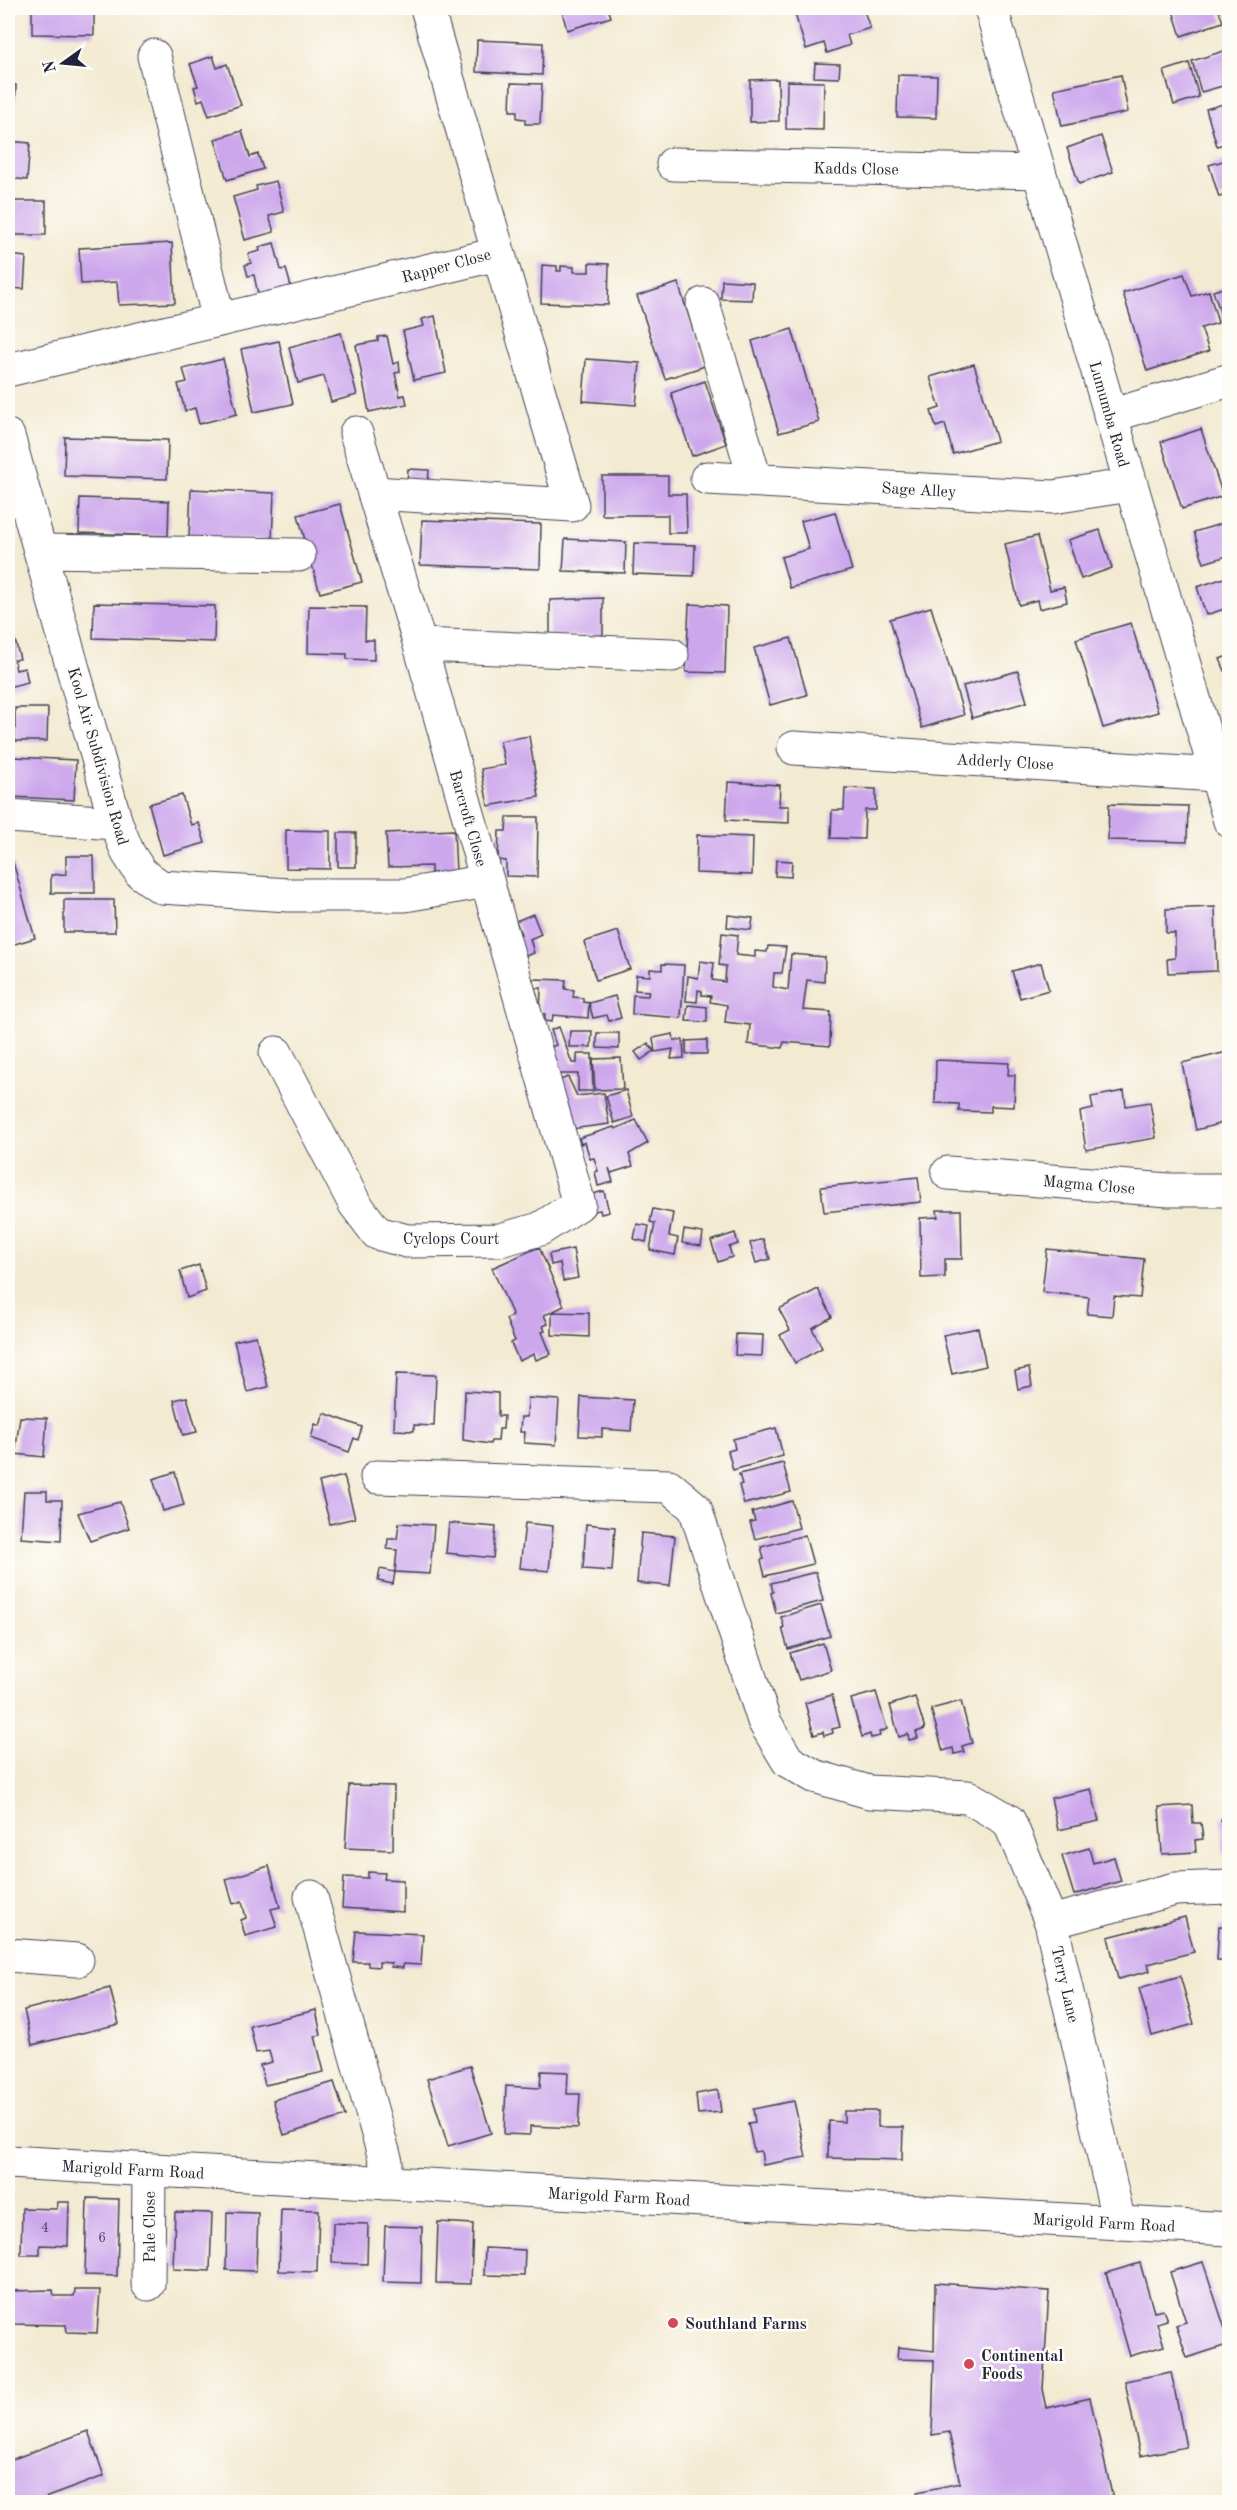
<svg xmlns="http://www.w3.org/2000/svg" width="1237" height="2510" font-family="'Old Standard TT',serif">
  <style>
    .building { fill: #cda7ec }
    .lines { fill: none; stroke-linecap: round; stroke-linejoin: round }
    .minor-casing { stroke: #414052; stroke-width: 35 }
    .minor { stroke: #fff; stroke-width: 33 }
    .poi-dot { fill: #d1495b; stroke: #fdfcf7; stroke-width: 2 }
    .labels { text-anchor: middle; stroke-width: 5; stroke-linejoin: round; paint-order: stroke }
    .number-label { font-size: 14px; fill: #4d4367 }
    .street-label { font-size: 16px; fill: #22223b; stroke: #fdfcf7 }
    .poi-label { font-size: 16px; font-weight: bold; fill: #22223b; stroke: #fdfcf7; text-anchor: start }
  </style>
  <rect width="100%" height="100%" fill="#fdfcf7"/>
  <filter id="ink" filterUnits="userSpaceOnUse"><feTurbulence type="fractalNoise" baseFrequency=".0167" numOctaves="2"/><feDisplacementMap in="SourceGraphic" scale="12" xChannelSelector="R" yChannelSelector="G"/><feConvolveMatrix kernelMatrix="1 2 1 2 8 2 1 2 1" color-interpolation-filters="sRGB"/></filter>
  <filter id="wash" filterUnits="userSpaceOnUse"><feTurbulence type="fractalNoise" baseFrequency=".008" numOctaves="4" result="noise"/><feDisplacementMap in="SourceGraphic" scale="24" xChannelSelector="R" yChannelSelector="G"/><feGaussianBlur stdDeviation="1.35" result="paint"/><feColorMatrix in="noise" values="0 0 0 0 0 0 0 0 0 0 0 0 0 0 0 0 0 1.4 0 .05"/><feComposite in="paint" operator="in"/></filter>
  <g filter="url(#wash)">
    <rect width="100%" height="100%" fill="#f3ead2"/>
    <g id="blocks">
      <g class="building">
        <path d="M32,8h62v27l-62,-1z"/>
        <path d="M561,8h47l3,9 -44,13z"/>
        <path d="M793,8h70l7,20 -23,7 3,10 -23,8 -3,-10 -18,6z"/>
        <path d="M1172,8h46l5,14 -42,14z"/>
        <path d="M477,40l66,3 -1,32 -66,-3z"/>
        <path d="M1230,49v35l-29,8 -9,-31z"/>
        <path d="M213,56l4,12 10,-4 14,41 -32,11 -6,-17 -5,2 -4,-14 4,-1 -8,-22z"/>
        <path d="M815,63l25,1 -1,14 -25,-1z"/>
        <path d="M1189,63l10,34 -25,8 -10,-34z"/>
        <path d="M898,75l39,1 -1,42 -39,-1z"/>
        <path d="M1121,75l7,37 -66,14 -8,-37z"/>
        <path d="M778,79l1,42 -29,1v-42z"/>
        <path d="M787,81l37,1 -1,48 -37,-1z"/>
        <path d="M511,83l31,1 -2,40h-15v-5l-8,-1v-7h-7z"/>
        <path d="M8,85h8l-2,43h-6z"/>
        <path d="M1230,102v40l-13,4 -11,-37z"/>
        <path d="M242,131l8,26 8,-3 5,15 -36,11 -12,-41z"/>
        <path d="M1101,136l12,36 -34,12 -12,-36z"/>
        <path d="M8,141l22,2 -3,37 -19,-2z"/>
        <path d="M1230,159v35l-11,3 -10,-32z"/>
        <path d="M276,181l8,31 -15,4 5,16 -29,8 -12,-43 24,-7 -1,-4z"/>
        <rect x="8" y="201" width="38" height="34"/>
        <path d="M172,243l3,60 -56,2 -2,-23 -36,2 -2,-36z"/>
        <path d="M274,243l7,27 5,-1 6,21 -33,9 -5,-24 -6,1 -3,-11 6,-2 -3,-9 12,-3 -1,-4z"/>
        <path d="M8,255l18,2 -2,32 -16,-1z"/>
        <path d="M589,263l20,1 -1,41 -67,-2 1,-38 15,1v5h4v-5l13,1v5h15z"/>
        <path d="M1184,274l8,22 17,-5 9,32 -17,5 8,23 -62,20 -24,-78z"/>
        <path d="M722,280l31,2 -1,18 -31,-1z"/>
        <path d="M678,283l27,83 -40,13 -28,-83z"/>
        <path d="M1230,286v42l-4,1 -13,-38z"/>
        <path d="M435,316l11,57 -32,7 -11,-49 21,-5 -2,-7z"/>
        <path d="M792,329l27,93 -40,11 -27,-92z"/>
        <path d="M341,333l16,62 -26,7 -7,-26 -26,7 -9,-36z"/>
        <path d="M387,336l6,28 6,-2 1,10 -5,1 5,23 5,-1 2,9 -38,8 -13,-67 22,-4v-4z"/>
        <path d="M279,341l14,63 -39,8 -13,-63z"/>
        <path d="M223,359l14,55 -38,10 -4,-16 -10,3 -7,-27 9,-2 -4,-13z"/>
        <path d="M586,359l54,4 -4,42 -53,-4z"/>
        <path d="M974,364l23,77 -44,13 -8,-30 -9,3 -5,-16 9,-3 -10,-31z"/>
        <path d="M705,381l21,63 -34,12 -21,-63z"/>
        <path d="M1201,429l22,67 -41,13 -21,-67z"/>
        <path d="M65,437l103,3 -1,39 -103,-3z"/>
        <path d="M408,469l21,1 -1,14 -21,-1z"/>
        <path d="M602,476h66v18h18l1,39h-19v-18h-66z"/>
        <path d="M191,489l83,4 -2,48 -83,-4z"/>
        <path d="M80,498l89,3 -1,35 -89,-3z"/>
        <path d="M340,504l22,78 -42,11 -22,-78z"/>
        <path d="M835,512l17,58 -62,18 -9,-31 28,-8 -8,-28z"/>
        <path d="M422,520l119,4 -1,45 -120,-4z"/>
        <path d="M1230,521v34l-26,8 -10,-31z"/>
        <path d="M1100,530l12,38 -31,11 -13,-39z"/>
        <path d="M1037,536l13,54 14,-3 3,15 -28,7 -2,-9 -18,5 -14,-61z"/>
        <path d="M565,539l61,3 -1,31 -62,-2z"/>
        <path d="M634,543l61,2 -1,31 -61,-2z"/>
        <path d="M1230,576v31l-24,8 -9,-28z"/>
        <path d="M603,598v37l-53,1v-36z"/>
        <path d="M94,603l121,3 -1,36 -121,-4z"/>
        <path d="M689,604l38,2 -2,67 -39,-1z"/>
        <path d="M309,606l57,1 -1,33h9v20l-27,-1v-5l-39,-1z"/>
        <path d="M931,607l33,108 -42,13 -32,-109z"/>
        <path d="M1131,623l27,89 -55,16 -27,-89z"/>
        <path d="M791,638l16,57 -37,10 -16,-57z"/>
        <path d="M15,640l5,19 -6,1 2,10 9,-2 3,14 -20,5v-45z"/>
        <path d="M1230,655v15l-5,1 -5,-12z"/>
        <path d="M1018,671l9,31 -55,16 -9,-32z"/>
        <path d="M15,708h33l-1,33h-32z"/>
        <path d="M529,736l10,61 -51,9 -7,-37 24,-4 -5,-24z"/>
        <path d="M14,757l62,3 -2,40 -62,-3z"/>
        <path d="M728,782l52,3 -1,21h10v17l-63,-3z"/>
        <path d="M845,788l31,1v21h-11l-1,29 -33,-1 1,-28h12z"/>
        <path d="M182,795l9,30 8,-2 6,20 -42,12 -14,-51z"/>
        <path d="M1109,804l79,2 -1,36 -79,-2z"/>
        <path d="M507,817h31l-1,60 -31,-1v-15l-8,-1 1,-29h7z"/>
        <path d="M286,830l44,1v38l-44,-1z"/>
        <path d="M454,830l2,42 -25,1v-7l-43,1 -2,-34z"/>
        <rect x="338" y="833" width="18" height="34"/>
        <path d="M697,835l56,2 -1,38 -56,-2z"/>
        <path d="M66,856h28l1,37h-44v-18l15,-1z"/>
        <path d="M12,859l23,79 -27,8v-85z"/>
        <path d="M776,860l16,1 -1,16 -16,-1z"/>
        <path d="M64,900h50l1,32h-51z"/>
        <path d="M1215,907l2,64 -49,2 -1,-14 8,-1v-25h-9v-24z"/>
        <path d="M533,914l8,20 -11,5 4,14 -12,4 -7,-21 6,-2 -5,-13z"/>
        <path d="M728,915l25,3 -2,12 -24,-3z"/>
        <path d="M618,931l12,38 -34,11 -12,-38z"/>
        <path d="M722,933l16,2 -2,20 19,2v-6l12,1 1,-6 18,1 -4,26h-8l-1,14 15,3 3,-36 34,3 -1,25 -17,-2 -4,30 28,2 -1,34 -46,-4 -2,6 -34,-4 2,-19 -25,-3 2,-17 -17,-3 1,-6 -9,-1v-4l-4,-1 -1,12 -11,-1 2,-25 10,2 2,-17 14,2 -2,17 13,2 1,-16 -7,-1z"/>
        <path d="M1041,963l8,27 -29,8 -8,-27z"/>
        <path d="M662,964l22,1 -3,53 -49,-4 1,-19 15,1 1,-5 -14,-1 1,-15 14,1v-7l12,1z"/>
        <path d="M533,979l33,1 -1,9 9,1 -1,7 10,1v4l6,1 -1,15 -35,-3 -1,7 -7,-1v-7h-5l1,-26h-8z"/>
        <path d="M615,996l6,22 -12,3 -2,-6 -14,3 -4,-15z"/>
        <path d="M688,1005l19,2v15l-21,-1z"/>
        <path d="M559,1027l13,36h5v-9h15l1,37h-15v-17h-28l-1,-26 7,-3 -5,-15z"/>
        <path d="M570,1031h22l-1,16h-22z"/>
        <path d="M597,1033h22v16l-22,-1z"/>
        <path d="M673,1034l1,6h9l1,18 -13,1 2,-10 -18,3 -2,-14z"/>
        <path d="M707,1040v14h-21v-13z"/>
        <path d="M648,1043l6,8 -13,9 -6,-8z"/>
        <path d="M1227,1052l3,16v53l-34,9 -14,-67z"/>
        <path d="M621,1058l2,31 -28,1 -2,-31z"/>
        <path d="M936,1060l73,3 -1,12h7l-1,32 -23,-1v6l-32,-1v-7l-24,-1z"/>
        <path d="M568,1077l9,19 27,-3 5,31 -38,5 -4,-27 -9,-21z"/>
        <path d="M626,1090l7,27 -19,6 -8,-27z"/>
        <path d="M1124,1091l2,15 24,-4 6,36 -70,12 -6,-38 13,-3 -2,-12z"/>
        <path d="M636,1120l12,23 -19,11 4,12 -22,7 -2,-5 4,14 -15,4 -3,-14 3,-1 -4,-13 -4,1 -5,-17 -4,2 -2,-6 35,-11 1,2z"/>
        <path d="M918,1177l3,25 -97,10 -3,-25z"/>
        <path d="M604,1191l5,21 -8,2 -1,-4 -7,1 -4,-16z"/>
        <path d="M653,1209l20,4 -4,23 9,2 -3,17 -25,-5 5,-27 -5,-1z"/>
        <path d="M937,1210h24l1,49h-17v18l-24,1 -1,-60 18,-1z"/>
        <path d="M637,1224l12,2 -3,16 -12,-3z"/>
        <path d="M684,1230l19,3 -2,13 -19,-3z"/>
        <path d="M735,1233l3,11 -9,3 3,10 -14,5 -7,-21z"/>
        <path d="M763,1239l7,20 -14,4 -6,-20z"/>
        <path d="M539,1247l25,59 -12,6 37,1v24l-37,-2v-23l-8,3 4,9 -5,2 2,5 -3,1 9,22 -15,6 -2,-6 -15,7 -8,-18 4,-2 -9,-22 7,-3 -21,-48z"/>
        <path d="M573,1249l5,29 -15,3 -3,-18 -9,2 -2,-11z"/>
        <path d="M1047,1249l97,10 -4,39 -26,-2 -2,20 -25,-2 2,-17 -47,-5z"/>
        <path d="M199,1265l7,26 -19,7 -7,-27z"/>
        <path d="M818,1289l14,28 -20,11 10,20 -27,15 -15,-28 10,-5 -11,-21z"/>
        <path d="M978,1328l8,38 -34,8 -9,-39z"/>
        <path d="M736,1334l27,1 -1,21 -27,-1z"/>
        <path d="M256,1336l12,51 -21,5 -13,-51z"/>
        <path d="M1029,1368l3,18 -14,3 -3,-18z"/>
        <path d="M396,1374l40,1 -2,51 -20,-1v6l-20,-1z"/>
        <path d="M465,1391l33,2v23h6l-1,13h-4l-1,12h-7l-1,3 -27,-4z"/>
        <path d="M187,1397l10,35 -14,3 -9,-35z"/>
        <path d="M581,1397l52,3 -2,31 -29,-2v8l-23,-1z"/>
        <path d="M528,1398l31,2 -3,45 -32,-2 1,-11h-5l1,-15h6z"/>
        <path d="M324,1413l38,14 -4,13 -4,-2 -5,14 -38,-14 4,-14 5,2z"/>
        <path d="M20,1417l27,1 -3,39 -29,-3z"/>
        <path d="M776,1428l7,28 -50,14 -5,-19 7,-2 -2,-10z"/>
        <path d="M783,1463l8,29 -47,12 -5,-19 3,-1 -3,-10z"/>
        <path d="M175,1472l9,33 -21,6 -10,-32z"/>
        <path d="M344,1476l11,42 -25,6 -11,-42z"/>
        <path d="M24,1491h23v9h15l-1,41 -40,-3z"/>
        <path d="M792,1501l7,27 -44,11 -5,-17 5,-1 -3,-9z"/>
        <path d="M120,1502l9,26 -39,13 -12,-28z"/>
        <path d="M399,1523l35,2 -4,49 -35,-2 2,-22 -10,-1 1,-10h9z"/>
        <path d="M449,1523l47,4 -3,31 -47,-5z"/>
        <path d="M525,1523l28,3 -4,45 -29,-3z"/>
        <path d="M586,1524l29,3 -3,44 -29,-2z"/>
        <path d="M641,1533l34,3 -5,50 -33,-3z"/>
        <path d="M805,1535l8,29 -48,12 -4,-16 3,-1 -3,-12z"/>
        <path d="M380,1569l15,3 -2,12 -15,-3z"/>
        <path d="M816,1572l7,29 -47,12 -5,-20 2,-1 -2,-9z"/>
        <path d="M821,1605l9,31 -42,13 -6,-21 2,-1 -3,-10z"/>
        <path d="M823,1643l8,27 -32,10 -9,-27z"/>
        <path d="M876,1692l11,37 -8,3 1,4 -9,2 -1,-4 -8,3 -11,-38z"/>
        <path d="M832,1695l8,32 -8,2 1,4 -9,3 -1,-4 -9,3 -9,-32z"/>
        <path d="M915,1697l10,32 -9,3 2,6 -9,2 -1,-6 -9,3 -9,-32z"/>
        <path d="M961,1701l11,42 -10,3 2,6 -10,2 -1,-6 -10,3 -12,-42z"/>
        <path d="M349,1785l45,1 -1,64 -48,-2z"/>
        <path d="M1091,1789l8,32 -41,9 -7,-32z"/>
        <path d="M1192,1805l1,18h8l2,16 -8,1 1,12 -34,2 -3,-47z"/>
        <path d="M1230,1818v36h-6l-3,-35z"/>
        <path d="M1089,1848l4,15 21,-6 7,24 -47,14 -12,-39z"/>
        <path d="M269,1866l11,41 -9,2 6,18 -32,9 -4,-16 5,-2 -4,-17 -9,3 -7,-25z"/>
        <path d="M368,1872l17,1 -1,6 19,1v32l-61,-4 2,-31 24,1z"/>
        <path d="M1185,1917l9,35 -46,12 2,7 -32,8 -10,-42z"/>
        <path d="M1219,1926l11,1v33h-13z"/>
        <path d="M356,1931l67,3 -2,31 -18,-1v4l-12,-1v-4l-12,-1v5l-11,-1v-4h-15z"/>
        <path d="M1180,1976l14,48 -42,12 -13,-48z"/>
        <path d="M110,1988l9,36 -87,21 -8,-35z"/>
        <path d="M316,2010l5,25 -6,1 9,36 -59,13 -5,-20 12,-3 -3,-11 -13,2 -6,-27z"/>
        <path d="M470,2066l21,67 -43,13 -21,-67z"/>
        <path d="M541,2071l27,1 -1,22h13l-2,34 -48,-2v9l-26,-1 2,-48 34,2z"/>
        <path d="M334,2082l11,34 -61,19 -11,-35z"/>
        <path d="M718,2090l3,22 -23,2 -2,-20z"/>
        <path d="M794,2101l12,56 -43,8 -2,-14 -7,1 -6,-29 7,-1 -2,-13z"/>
        <path d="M844,2111h34v16h25l-1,33 -74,-2 1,-37 15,1z"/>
        <path d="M87,2198l32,1 -2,77 -32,-1z"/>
        <path d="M58,2202h11l-1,44 -28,-1v10h-19l1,-47 35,1z"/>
        <path d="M281,2209l38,1 -2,62 -38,-1z"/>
        <path d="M175,2212l37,1 -2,58 -37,-2z"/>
        <path d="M227,2212l31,1 -2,58 -30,-1z"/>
        <path d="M438,2222l35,2 -2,60 -35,-1z"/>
        <path d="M333,2223l35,1 -1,40 -35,-1z"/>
        <path d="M385,2226l37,1 -1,56 -38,-1z"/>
        <path d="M485,2248l40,2 -1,26 -40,-1z"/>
        <path d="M1203,2262l27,82 -43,14 -11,-33 10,-3 -16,-50z"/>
        <path d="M1140,2263l14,49 9,-2 4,10 -10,3 7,23 -34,10 -24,-83z"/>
        <path d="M935,2283l114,8 -6,98 4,19 43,-10 23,101 -16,3h-178l-2,-10 43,-9 -11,-51 -17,3 2,-75 -37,-1 1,-12 36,4z"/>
        <path d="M53,2290l1,6h20l1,-6h25l-3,43 -30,-1 -1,-7 -56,-1 1,-33z"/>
        <path d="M1171,2372l15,75 -46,9 -15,-75z"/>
        <path d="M88,2431l16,45 -70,26h-26v-41z"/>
      </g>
    </g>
  </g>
  <g filter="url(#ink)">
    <use href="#blocks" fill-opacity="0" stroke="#414052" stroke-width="1.5"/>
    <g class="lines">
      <defs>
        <g id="minor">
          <path d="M991,8l239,813"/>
          <path d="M154,56l65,264"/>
          <path d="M673,164l366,8"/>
          <path d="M703,304l52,175"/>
          <path d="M8,370l490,-116"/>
          <path d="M1110,416l120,-36"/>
          <path d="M8,436l108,387 12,30 13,20 20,14 128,8h116l82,-14"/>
          <path d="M707,478l346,19 77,-12"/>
          <path d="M374,493l198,12 -145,-497"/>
          <path d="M41,551l258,4"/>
          <path d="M420,645l252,10"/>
          <path d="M794,748l422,27"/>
          <path d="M8,816l108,7"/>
          <path d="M276,1053l79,151 22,29 30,8 93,-1 40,-11 39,-25 -159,-559 -64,-212"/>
          <path d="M948,1173l221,17h61"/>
          <path d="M377,1477l292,9 26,22 69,213 24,40 26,15 55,16 99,5 41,24 42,101 68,301"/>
          <path d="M311,1897l75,265 -1,21"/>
          <path d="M1051,1922l124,-33 55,-2"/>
          <path d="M8,1955l69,5"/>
          <path d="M8,2162l1222,67"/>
          <path d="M148,2284l1,-114"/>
        </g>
      </defs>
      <use href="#minor" class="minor-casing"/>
      <use href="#minor" class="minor"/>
    </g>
  </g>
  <g class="poi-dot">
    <circle cx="673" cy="2323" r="6"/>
    <circle cx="969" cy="2364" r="6"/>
  </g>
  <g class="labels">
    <g class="number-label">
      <text x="45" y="2232">4</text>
      <text x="102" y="2242">6</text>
    </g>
    <g class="street-label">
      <text transform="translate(856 168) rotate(1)" y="6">Kadds Close</text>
      <text transform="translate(446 265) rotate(-15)" y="6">Rapper Close</text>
      <text transform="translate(1110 414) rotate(74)" y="6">Lumumba Road</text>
      <text transform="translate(919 489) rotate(3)" y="6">Sage Alley</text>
      <text transform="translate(99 756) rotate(74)" y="6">Kool Air Subdivision Road</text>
      <text transform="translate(1005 761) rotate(3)" y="6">Adderly Close</text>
      <text transform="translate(469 818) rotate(74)" y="6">Barcroft Close</text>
      <text transform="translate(1089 1184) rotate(5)" y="6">Magma Close</text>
      <text x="451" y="1244">Cyclops Court</text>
      <text transform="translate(1066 1984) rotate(77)" y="6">Terry Lane</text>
      <text transform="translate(133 2169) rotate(3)" y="6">Marigold Farm Road</text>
      <text transform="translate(619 2196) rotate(3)" y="6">Marigold Farm Road</text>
      <text transform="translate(1104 2222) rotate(3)" y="6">Marigold Farm Road</text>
      <text transform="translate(149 2227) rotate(-90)" y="6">Pale Close</text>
    </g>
    <g class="poi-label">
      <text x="685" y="2329">Southland Farms</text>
      <text x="981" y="2361">Continental<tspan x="981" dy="18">Foods</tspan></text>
    </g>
  </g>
  <rect width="1237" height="2510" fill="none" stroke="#fdfcf7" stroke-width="30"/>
  <g transform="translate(63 63) rotate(255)" stroke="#fdfcf7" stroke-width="4.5" paint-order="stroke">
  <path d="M0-4.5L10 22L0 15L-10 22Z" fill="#22223b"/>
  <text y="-9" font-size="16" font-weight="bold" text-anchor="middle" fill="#22223b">N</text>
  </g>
</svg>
